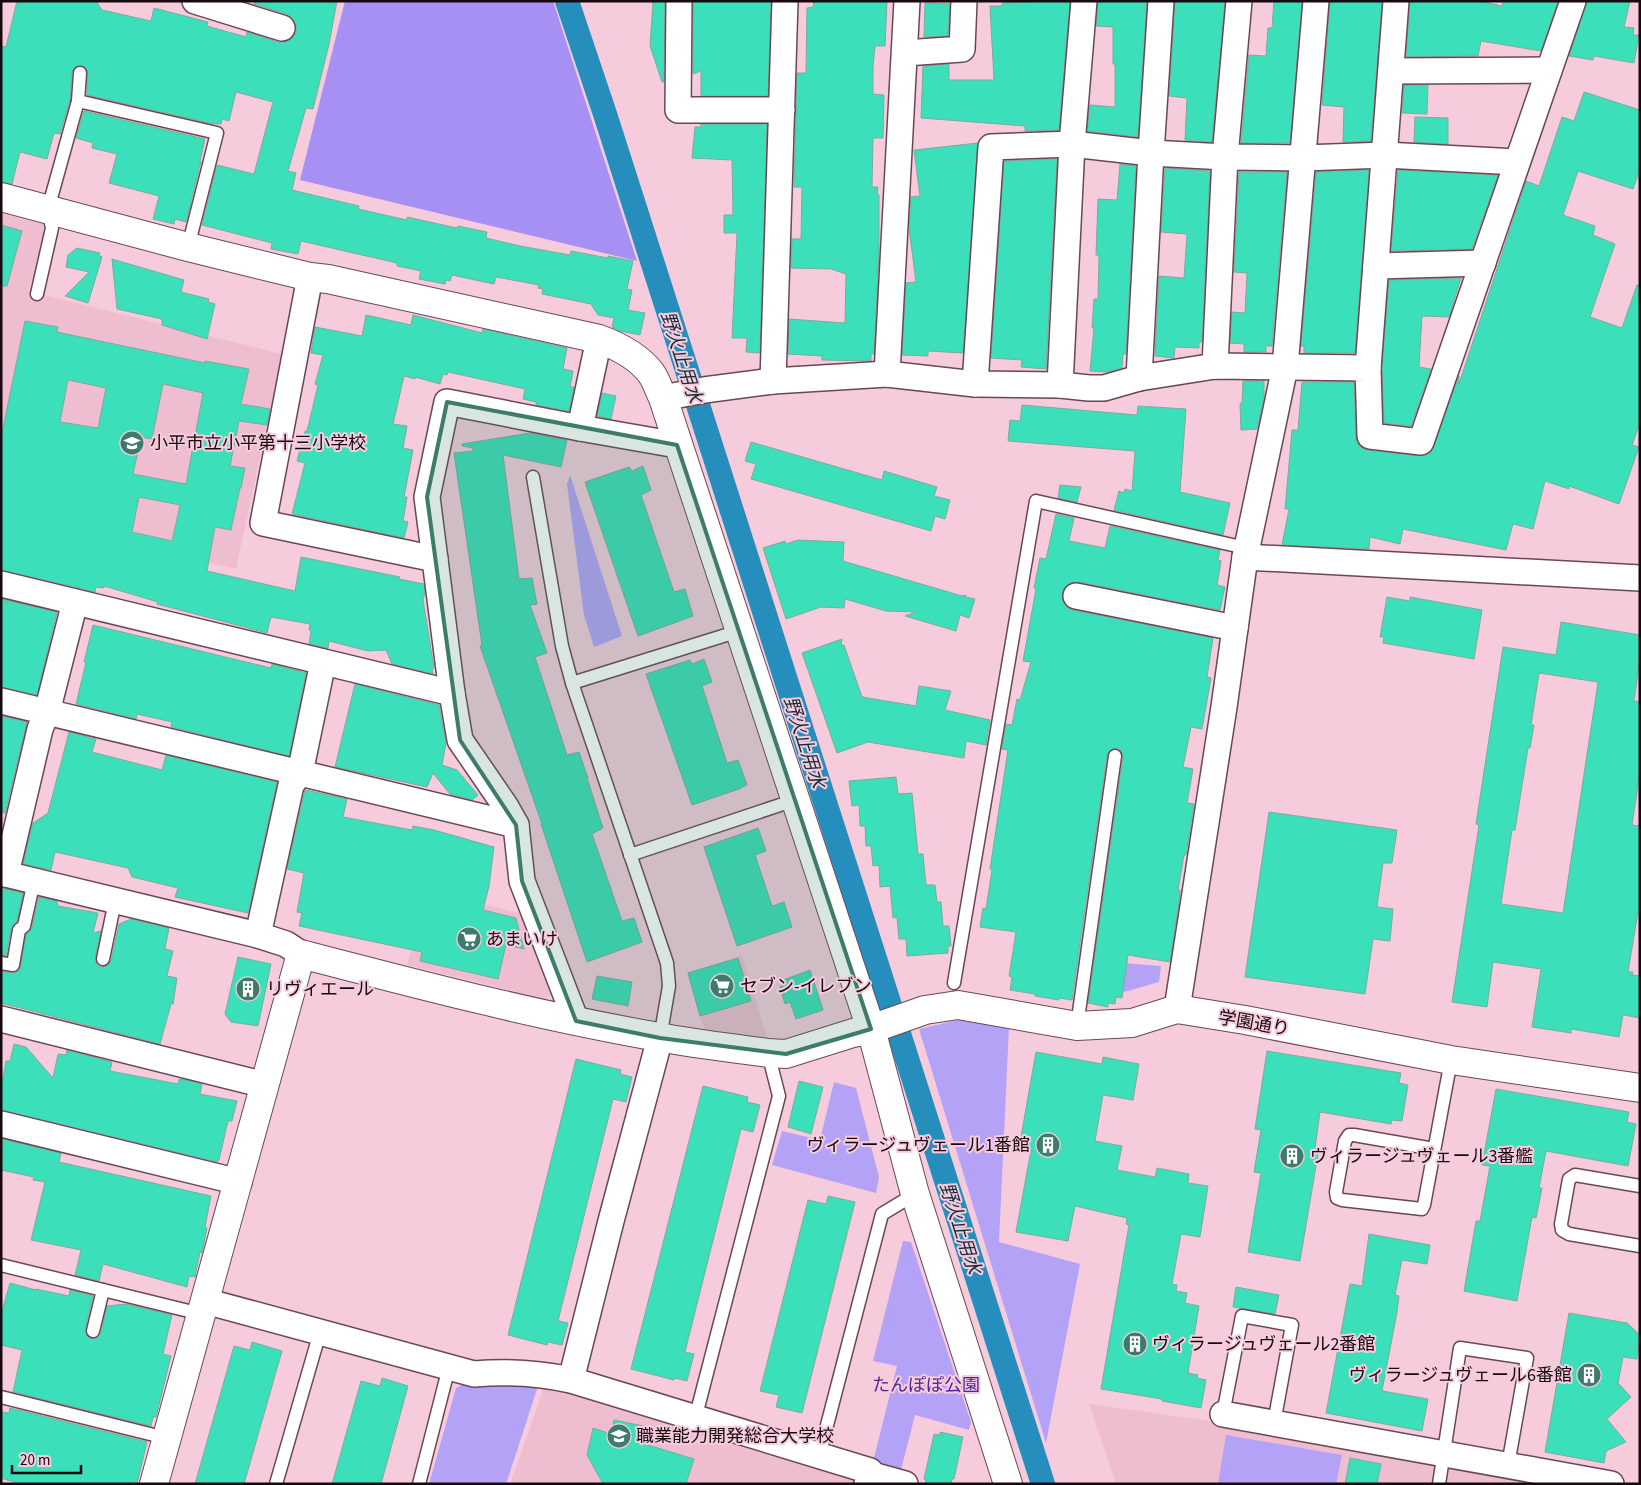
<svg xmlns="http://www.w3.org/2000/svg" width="1641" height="1485" font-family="'Source Sans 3','Noto Sans JP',sans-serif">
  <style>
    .built { fill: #eebdd0 }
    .green { fill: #b4a2f7 }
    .forest { fill: #a690f3 }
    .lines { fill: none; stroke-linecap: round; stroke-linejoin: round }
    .canal { stroke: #258ebc; stroke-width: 24 }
    .building { fill: #3bdfb9; stroke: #7eaa9c; fill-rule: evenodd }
    .lane-casing { stroke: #6a4755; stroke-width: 15 }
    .street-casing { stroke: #6a4755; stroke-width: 28 }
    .secondary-casing { stroke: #6a4755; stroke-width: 30 }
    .lane { stroke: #fff; stroke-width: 12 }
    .street { stroke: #fff; stroke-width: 25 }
    .secondary { stroke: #fff; stroke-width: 28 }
    .marked { fill: #3d7c6a; fill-opacity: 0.2; stroke: #3d7c6a; stroke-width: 4; stroke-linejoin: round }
    .labels { text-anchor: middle; stroke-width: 4; stroke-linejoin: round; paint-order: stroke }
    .poi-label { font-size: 18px; fill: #17090f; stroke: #f6ccdd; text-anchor: start }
    .street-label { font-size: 18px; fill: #17090f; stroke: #f6ccdd }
    .park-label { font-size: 18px; fill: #4d2597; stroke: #f6ccdd }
    .water-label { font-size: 19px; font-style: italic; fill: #172c38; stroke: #f6ccdd }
  </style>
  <rect width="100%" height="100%" fill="#f6ccdd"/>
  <g class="built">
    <path d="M1,213l42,11 3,14 -18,53 254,63 -46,215 -235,-56z"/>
    <path d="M425,890l98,24 30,78 -7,7 -139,-34z"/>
    <path d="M742,956l27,88 -63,-9 -19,-62z"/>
    <path d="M545,1385l43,15 141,41 124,39 3,4h-346z"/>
    <path d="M1089,1404l355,50 161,30h-489z"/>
  </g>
  <g class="green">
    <path d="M570,475l52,161 -28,11 -10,-32 -17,-131z"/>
    <path d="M1123,963l38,3 -2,16 -42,12z"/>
    <path d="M958,1020l51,7 -10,215 81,22 -34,179 -127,-414z"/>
    <path d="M834,1082l22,6 23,89 -3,16 -104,-28 10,-34 38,9z"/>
    <path d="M903,1241l8,1 60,180 -2,8 -54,-15 -14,55 -28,-8 24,-96 -24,-5z"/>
    <path d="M471,1380l68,3 -33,101h-77l27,-96z"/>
    <path d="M1226,1435l116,20 -6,29h-118z"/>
  </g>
  <path class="forest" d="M345,1h208l84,260 -337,-81z"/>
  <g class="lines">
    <path class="canal" d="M567,1l38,113 438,1370"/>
  </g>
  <g class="building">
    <path d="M17,1h79l6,9 49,11 3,-13 54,14 -1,4 39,11 1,-5 31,10h7l6,-3 5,-6v-8l-3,-6 -7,-5 -32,-10 1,-3h82l-8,43 -16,65 -7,-1 -18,63 8,2 -4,17 67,16 -1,3 49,11v-3l50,11 1,-2 29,6 -1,6 34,8 50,9 1,-4 37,7v-2l25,5 -6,28 5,1 -4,20 17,3 -5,22 -20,-4 -8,-4 2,-9 -16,-3 -7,-11 -49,-10 1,-5 -5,-1 1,-3 -43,-8 -2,7 -42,-9 -2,6 -4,-1 -1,4 -26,-5 2,-8 -24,-5v-3l-96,-22 -3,13 -27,-5 1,-6 -70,-18 15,-60 37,9 19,-72 -37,-10 -7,29 -7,-2 -1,5 -12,-1 -122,-28v-25l-3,-4h-7l-5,6 -2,28 -10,34 -6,-1 -7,26 -27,-7 -8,32 -11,-2v-136l5,1z"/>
    <path d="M653,1h12l-1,81h-2l-12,-36z"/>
    <path d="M693,1h78l-3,95h-67v-25l-8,3z"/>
    <path d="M814,1h73l-2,45h-10l-2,21v27l11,1 -1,43h-10l-1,49h6l-1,8h2v56l-5,103h-3v7l-49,-1v-4l-34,-2 1,-35 56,4 1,-49 -15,-5 -40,-1 1,-29h9l1,-52h-8l3,-114h9l1,-65 6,-1z"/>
    <path d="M1046,1h24l-11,129 -34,1v-5l-104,-8 2,-52 26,-2v16h45l-4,-74h12v-3z"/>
    <path d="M1098,1h49l-9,136 -51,-6 3,-26 25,2v-43h-2v-37l-17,-1z"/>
    <path d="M1175,1h50l-13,141 -27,-2 2,-42 -18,-2z"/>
    <path d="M1274,1h28l-12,142h-49l8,-88 17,1 2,-28h4z"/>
    <path d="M1330,1h52l-11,140 -28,1 1,-35 -22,-2z"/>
    <path d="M1410,1h70l22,5 1,-5h55l-17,50 -60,-10 -3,15 -72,1z"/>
    <path d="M1587,1h43l-6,26 10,1 -1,7h6l-5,28 -40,-7 -1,4 -24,-4z"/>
    <path d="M925,3l25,1 -2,32 -24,1z"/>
    <path d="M1404,85h24l-1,29 -25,-1z"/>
    <path d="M1584,92l56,18v59l-7,20 -55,-18 -15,44 32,11 -2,9 22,9 -25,73 32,11 15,-43h3v138l-8,22 7,2 -20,57 -50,-18v3l-24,-8 -12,48 -20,-5 -7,26 -103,-21 -3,15 -30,-7 -1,12 -87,-4 7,-36h-4l7,-79h6l4,-48h52l2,54 2,7 4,5 6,2 51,6 7,-1 5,-3 28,-76v8l67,-203 13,5 23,-69 12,4z"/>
    <path d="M84,111l121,28 -5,22h1l-15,61 -11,-3 -1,5 -21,-5 6,-23 -50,-13 8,-29 -25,-6 1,-5 -17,-5z"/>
    <path d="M1415,117l33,1v26l-34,-2z"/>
    <path d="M701,124h66l-7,229 -14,-1 1,-14h-15l5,-105h-13v-18h9l-1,-55 -40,-2 3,-31h6z"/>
    <path d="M978,143l-15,210 -35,-2v5l-26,-1 4,-72 10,-1 -7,-54 2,-31 9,-1 -6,-46z"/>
    <path d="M1057,159l-11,210 -25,-2 1,-7 -31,-2 13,-197z"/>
    <path d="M1120,164l16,2 -10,188h-3l-1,14 -15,4 -17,-1 4,-43h-2l2,-29h4l1,-44h-3l2,-56 19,1z"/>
    <path d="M1165,168l45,3 -8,171h-3v6l-24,-1 -1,11 -19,-2 4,-80 25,2 3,-44 -26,-2z"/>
    <path d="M1369,170l-14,183h-51v-7h-3l15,-174z"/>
    <path d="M1398,170l100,5 -26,74 -81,2z"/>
    <path d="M1239,172h48l-15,174h-6v6h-22v-8l-14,-1 2,-31 13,1 2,-40 -13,-1z"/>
    <path d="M1,225l21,6 -15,55h-6z"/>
    <path d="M77,248l23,5 -1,3 3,1 -14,46 -23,-7 24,-24 -23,-5 2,-12z"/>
    <path d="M112,259l72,21 -3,12 28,7 -1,3 7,2 -8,35 -45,-14v-6l-45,-10z"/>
    <path d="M1461,278l-12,39 -27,-1 -3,51 12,2 -20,57 -27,-3 -2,-55 7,-88z"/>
    <path d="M366,315l45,10 2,-10 69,18 1,-4 84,19 -4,21 10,2 -3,16h4l-5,24 -33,-6v-3l-13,-3 2,-10 -77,-17 -1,3 -4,-1 -3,10 -25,-7v2l-11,-3 -11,48 14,2 -4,22 10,2 -9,47h3l-4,24 5,1 -4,16 -112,-24 13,-51 -8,-2 8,-30h2l11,-46 -3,-1 8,-29 -12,-2 4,-26 47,9z"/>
    <path d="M25,321l33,6 -1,5 148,31v-2l44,8 -8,35 29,5 -3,16 -28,-4 -9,45 15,2 -4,20h-1l-9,42 -16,-3 -8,44 88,20 6,-34 99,20 -1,2 25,5 1,8 -2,8 11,68 -2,1 1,5 -41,-10 -6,-14 -18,1 -39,-10 -1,7 -19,-4 2,-13 -2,-1 1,-6 -39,-7 -4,16 -110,-29 1,-2 -54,-16v2l-8,-1 -1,5 -94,-22v-132zM68,380l38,8 -8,40 -38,-6zM163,384l40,9 -17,91 -53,-10 8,-37 11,2zM139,497l41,8 -8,36 -40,-9z"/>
    <path d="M1243,381h21v17l-7,31 -16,1 -1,-26 2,-1z"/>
    <path d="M602,393l14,3 -5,23 -14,-3z"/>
    <path d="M1022,405l115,10 1,-9 48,3 -6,83 50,11 -7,32 -109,-25 5,-19 5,2 1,-4 7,2 3,-40 -127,-10 2,-21 10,1z"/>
    <path d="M530,433l37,7 -6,27 -58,-12 16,124 13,-1 5,26 -7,1 17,48 -12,4 32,98 12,-3 9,26h-1l16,50 -11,6 30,87 12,-3 8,24 -55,20 -46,-138h1l-62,-178 2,-1 -28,-192 19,-2v-3l-11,-2v-2z"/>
    <path d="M751,442l131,38 2,-9 53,16 -3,9 16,4 -5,19 -10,-3 -4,15 -180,-52 5,-15 -11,-3z"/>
    <path d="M643,466l8,24 -10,5 33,97 11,-3 8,27 -55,20 -53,-154 44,-15 3,4z"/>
    <path d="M1060,485l21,2 -4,15 -19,-4z"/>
    <path d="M1056,514l18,4 -5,23 36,7 5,-22 110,24 -2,10 3,1 -4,24 8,2 -5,23 -141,-28 -8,1 -6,4 -3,6 1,8 4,6 6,3 140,28 -6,39 4,1 -9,51 -11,-2 -8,40 10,2 -6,34 7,1 -8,51h-2l-6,35h2l-1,11 -9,61 -42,-7 -6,43 -6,-1 -1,7 -7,-1v4l-20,-4 35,-246 -3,-8h-8l-5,6 -35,245 -13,-2v2l-24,-4v-2l-25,-4 2,-13 -3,-1 7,-44 -36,-5 3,-19 3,1 6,-39 -2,-1 18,-119 -6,-1 4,-25 6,1 5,-26 3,1 11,-38 -8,-1 13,-72 -2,-1 6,-30 6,1z"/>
    <path d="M798,540l46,2 -1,19 119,35 4,-1 -1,2 10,2 -6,19 -9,-3 -4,16 -51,-15 11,-4 -30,-1 -41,-12 -1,9 -23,-1 -35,12 -23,-71 22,-7 1,3z"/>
    <path d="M1387,597l23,4v-4l72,13 -8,49 -91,-16 1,-6h-4z"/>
    <path d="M1,599l56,13 -20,83 -36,-8z"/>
    <path d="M1561,622l79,13v24l-6,42 6,1v70l-8,53 8,1v87l-2,-1 -10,60h5l-1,3 8,1v42l-17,-3 -4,22 -48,-8v4l-39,-6 9,-58 -48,-7 -6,45 -35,-5 27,-177 -3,-1 27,-177 53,8zM1539,673l59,9 -35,231 -62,-9 11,-74h3l13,-82h2l4,-23h-3z"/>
    <path d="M93,625l178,43 1,-4 34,9 -17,83 -118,-29 1,-5 -35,-8 -1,5 -60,-15 10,-42h-2z"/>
    <path d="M842,639l-1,7 3,-1 18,52 54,9 3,-20 32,5 -6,19 45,10 -4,25 -20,-4 -2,17 -96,-16 -31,11 -35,-100z"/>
    <path d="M704,659l8,23 -10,4 25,77 11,-3 9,25 -5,2v1l-50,17 -46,-131 44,-14 2,4z"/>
    <path d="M355,684l84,21 7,38 -4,22 15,5 21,25 -6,5 -22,-6 -17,-21 -6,14 -92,-20z"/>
    <path d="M1,716l26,6 -22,91h-4z"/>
    <path d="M69,732l27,7 -4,13 70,18 4,-15 111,27 -29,131 -73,-16 3,-9 -46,-11 -4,-9 -73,-16 -4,18 -28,-6 10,-41 15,-10z"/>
    <path d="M896,777l2,17 14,-1 6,61h5l3,31h9l2,17h4l2,24h6l2,20h-3v7l-41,3 -1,-17h-7l-2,-22 -4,1 -3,-32 -10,1 -1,-22 -6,1 -2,-20h-5l-1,-20h-5l-1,-21 -7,1 -3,-25z"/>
    <path d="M305,790l42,9 -4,18 69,13 1,-4 21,4 60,17 -5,39 -6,24 33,8 8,31 -18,-4 -8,34 -78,-18 2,-9 -123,-26 3,-13 -5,-1 7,-39 -17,-4z"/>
    <path d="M1269,812l128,18 -5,33h-9l-6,44 16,2 -3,32 -17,-2 -8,55 -120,-17z"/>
    <path d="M758,828l8,23 -11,4 17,51 12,-4 8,25 -55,19 -33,-99z"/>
    <path d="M1,888l22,5 -6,28 -6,8 -5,27 -5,-1z"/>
    <path d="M39,897l18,4 1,5 40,7 -5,20 8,-2 -6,27 2,7 4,2 5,-1 5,-5 8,-37 12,-5 38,9 -4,21 8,2 -6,25 10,2 -4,26h-2l-11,40 -159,-41v-32l11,2 8,-3 6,-36 6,-6z"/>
    <path d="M238,957l33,7 -13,62 -27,-4 -6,-8z"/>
    <path d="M738,958l13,43 -51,15 -12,-43z"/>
    <path d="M810,970l13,40 -27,9 -6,-17 -5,2 -5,-17 4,-2 -1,-5z"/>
    <path d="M597,976l35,6 -4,24 -36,-7z"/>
    <path d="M14,1044l12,3 27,31 5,-24 8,1 1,-5 45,12 -2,9 68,13 1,-5 13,2 10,3 -2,10 37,7 -5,20h-4l-9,39 -2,2 -216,-52v-32l2,1 3,-18h4z"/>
    <path d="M1267,1051l134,22 -2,10 9,2 -6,36 -10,-1 -1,4 -71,-12 -5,36h4l-19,113 -52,-9 13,-79 -7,-1 7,-42 -6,-1z"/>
    <path d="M1036,1052l66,12 1,-7 36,7 -6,36 -30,-5 -8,46 27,5 -5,24 38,7 2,-9 32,6 -1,9 20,3 -8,51 -19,-3 -9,50 5,1 -1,6 11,2 -2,10 14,3 -11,67 10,2 -1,3 9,2 -5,28 -39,-7v-2l-61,-10 28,-164 -3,-1 1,-6 -52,-12 -7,35 -52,-9 15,-82 -12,-2z"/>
    <path d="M576,1059l45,11 -1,4 12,3 -6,25 -13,-3 -55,222 10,2 -6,22 -14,-3 -1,3 -39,-10z"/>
    <path d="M799,1081l24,6 -12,47 -23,-7z"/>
    <path d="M703,1086l45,11 -1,5 13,3 -7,27 -12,-3 -56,223 9,2 -7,27 -12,-3 -1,2 -43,-11z"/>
    <path d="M1496,1089l133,23 -2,10 9,2 -8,42 -82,-15 -7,37h3l-6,30 -4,-1 -15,84 -53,-10 12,-70h4l10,-55 -8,-1z"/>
    <path d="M3,1139l58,14 -2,9 152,34 -6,31 2,1 -5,25 -2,-1 -5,25 -6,-1 -2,11 -84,-23 -4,17 -24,-6 6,-25 -50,-10 14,-58 -12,-2 1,-3 -33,-7z"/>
    <path d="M828,1196l27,6 -53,211 -26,-6 3,-12 -19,-4 48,-191 18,4z"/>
    <path d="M1369,1234l61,11 -3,19 -25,-4 -7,35 4,1 -2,16 -15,79 46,8 -6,32 -96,-18 24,-129 12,2z"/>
    <path d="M10,1283l26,7v-1l33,7 1,-6 23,6 -8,34 2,6 5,3 6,-2 3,-4 6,-27 19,-2 46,11 -9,39 8,2 -15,61h-3l-2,9 -138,-34 9,-42 -21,-5v-30z"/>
    <path d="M1236,1287l43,8 -4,19 -42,-7z"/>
    <path d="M1569,1313l58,10 13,12 -3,24 -14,-2 -5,26 13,14 -24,22 19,23 -20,9 -2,12 -59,-11z"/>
    <path d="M252,1342l30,9 -38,133h-49l39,-138 16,4z"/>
    <path d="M382,1378l26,8 -27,98h-49l29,-103 19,5z"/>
    <path d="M10,1408l137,34 -10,42h-117l-19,-6v-66l8,1z"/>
    <path d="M614,1420l39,8 -5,17 46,14 -8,25h-83l-16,-29 6,-27 18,6z"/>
    <path d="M940,1432l23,5 -9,42h-2l-1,5h-26l1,-4 -2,-1 10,-45 6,1z"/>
    <path d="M1350,1458l31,6 -4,20h-32z"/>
  </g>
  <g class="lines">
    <defs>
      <g id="lane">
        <path d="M78,101l2,-28"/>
        <path d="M37,294l15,-66 -4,-19 30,-108 139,32 -29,114"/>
        <path d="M533,477l29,169 10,37 95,280 2,23 -9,52"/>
        <path d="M572,683l167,-52"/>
        <path d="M630,855l165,-55"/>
        <path d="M103,959l12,-58"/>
        <path d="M1,963l12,2 6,-35 5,-4 10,-45"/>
        <path d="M954,983l82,-482 210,47"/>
        <path d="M1077,1026l38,-270"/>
        <path d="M1434,1149l-80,-14h-5l-4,6 -9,51 1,6 5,2 80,9 2,-4 27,-145"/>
        <path d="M1640,1186l-65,-11 -6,4 -8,45 1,6 7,4 71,12"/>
        <path d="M1,1265l200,49"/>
        <path d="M93,1331l10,-41"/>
        <path d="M1,1397l165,41"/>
        <path d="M1223,1414l19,-98 50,9 -18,98"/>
        <path d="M695,1419l84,-323 -11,-43"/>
        <path d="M819,1456l63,-242 33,-20"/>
        <path d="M276,1484l44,-152"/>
        <path d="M419,1484l30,-117"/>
        <path d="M1439,1484l21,-136 67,10 -19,107"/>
      </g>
      <g id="street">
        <path d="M195,1l87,27"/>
        <path d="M679,1l-1,109h104"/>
        <path d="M905,53l57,-4 2,-48"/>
        <path d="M1391,71l158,-1"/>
        <path d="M1376,266l107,-3"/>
        <path d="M310,277l-47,246 172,36"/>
        <path d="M1215,366l10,-209 14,-156"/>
        <path d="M1368,368l28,-367"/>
        <path d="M887,374l20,-373"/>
        <path d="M1139,378l12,-225 10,-152"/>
        <path d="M773,381l12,-380"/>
        <path d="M975,384l16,-237 81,-3 79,9 74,4 79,1 81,-3 132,7"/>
        <path d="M1060,385l12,-241 12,-143"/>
        <path d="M663,398l41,-8 69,-9 114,-7 88,10 85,1 29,3h15l35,-10 76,-12 153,2 2,68 51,6 152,-441"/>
        <path d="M580,428l19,-89"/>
        <path d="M1245,557l395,21"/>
        <path d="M1,584l451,109"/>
        <path d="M1076,596l159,32"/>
        <path d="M1,701l515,124"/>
        <path d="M1,873l257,62 28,9 15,10"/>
        <path d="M6,874l34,-145 7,-17 28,-110"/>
        <path d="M258,935l33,-150 9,-12 23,-111"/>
        <path d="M1177,1009l47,-302 21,-150 40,-190 31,-366"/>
        <path d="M1,1019l264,66"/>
        <path d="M576,1021l-54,-140 -6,-56 -10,-18 -46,-67 -8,-47 -25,-196 20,-95 133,26 97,17"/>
        <path d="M1,1124l238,58"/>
        <path d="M205,1301l269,73c33,-3 65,-1 97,6l299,91 -3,13"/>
        <path d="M571,1380l40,-159 49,-183"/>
        <path d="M1223,1414l388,70"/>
        <path d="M869,1474l36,10"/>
      </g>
      <g id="secondary">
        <path d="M1,197l187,50 122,30 18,2 271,60c19,7 39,17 52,34 5,7 8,17 12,25l208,631 44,165 93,290"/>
        <path d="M154,1484l147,-530c119,31 237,62 358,83 36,7 73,11 109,16l18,1 67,-21 18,-4 54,-19 33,-5 119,21 55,-3 45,-14 68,11 206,40 189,28"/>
      </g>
    </defs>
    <use href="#lane" class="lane-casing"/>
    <use href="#street" class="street-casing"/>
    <use href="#secondary" class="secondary-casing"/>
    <use href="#lane" class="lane"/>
    <use href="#street" class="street"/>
    <use href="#secondary" class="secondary"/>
  </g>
  <path class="marked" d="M447,402l230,43 194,584 -85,25 -126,-16 -84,-17 -54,-140 -6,-56 -56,-85 -33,-243z"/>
  <defs>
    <symbol id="school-disc" viewBox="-11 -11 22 22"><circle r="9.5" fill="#3d7c6a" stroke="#f6ccdd"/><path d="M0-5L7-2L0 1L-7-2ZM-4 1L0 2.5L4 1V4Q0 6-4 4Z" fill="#fff"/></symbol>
    <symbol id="supermarket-disc" viewBox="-11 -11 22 22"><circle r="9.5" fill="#3d7c6a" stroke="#f6ccdd"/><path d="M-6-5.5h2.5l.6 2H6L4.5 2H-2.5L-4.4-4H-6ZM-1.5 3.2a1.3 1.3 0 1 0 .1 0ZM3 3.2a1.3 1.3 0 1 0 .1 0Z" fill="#fff"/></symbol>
    <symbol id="building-disc" viewBox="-11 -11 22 22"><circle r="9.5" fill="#3d7c6a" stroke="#f6ccdd"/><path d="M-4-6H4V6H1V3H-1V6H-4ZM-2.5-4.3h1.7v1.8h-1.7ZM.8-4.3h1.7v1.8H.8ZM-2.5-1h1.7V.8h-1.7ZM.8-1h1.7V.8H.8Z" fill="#fff"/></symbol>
  </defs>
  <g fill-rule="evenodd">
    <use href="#school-disc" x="118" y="429" width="28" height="28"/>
    <use href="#supermarket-disc" x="455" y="925" width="28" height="28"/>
    <use href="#supermarket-disc" x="708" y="972" width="28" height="28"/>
    <use href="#building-disc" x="234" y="975" width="28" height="28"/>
    <use href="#building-disc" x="1034" y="1131" width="28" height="28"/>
    <use href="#building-disc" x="1278" y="1142" width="28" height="28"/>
    <use href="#building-disc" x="1121" y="1330" width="28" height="28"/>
    <use href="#building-disc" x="1575" y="1361" width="28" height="28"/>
    <use href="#school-disc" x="605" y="1422" width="28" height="28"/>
  </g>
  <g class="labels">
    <g class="poi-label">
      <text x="150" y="449">小平市立小平第十三小学校</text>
      <text x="486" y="945">あまいけ</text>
      <text x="740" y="992">セブン-イレブン</text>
      <text x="266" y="995">リヴィエール</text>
      <text x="1030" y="1151" text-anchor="end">ヴィラージュヴェール1番館</text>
      <text x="1310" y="1162">ヴィラージュヴェール3番艦</text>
      <text x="1152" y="1350">ヴィラージュヴェール2番館</text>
      <text x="1572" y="1381" text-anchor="end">ヴィラージュヴェール6番館</text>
      <text x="636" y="1442">職業能力開発総合大学校</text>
    </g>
    <g class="street-label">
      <text transform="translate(1254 1023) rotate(10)" y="6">学園通り</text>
    </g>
    <g class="park-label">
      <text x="926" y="1391">たんぽぽ公園</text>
    </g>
    <g class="water-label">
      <text transform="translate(682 357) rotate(72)" y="7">野火止用水</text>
      <text transform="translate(805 742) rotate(72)" y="7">野火止用水</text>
      <text transform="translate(961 1228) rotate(72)" y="7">野火止用水</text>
    </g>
  </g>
  <rect width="1641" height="1485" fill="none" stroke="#17090f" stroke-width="5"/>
  <path d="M12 1465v8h69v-8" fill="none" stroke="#17090f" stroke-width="2.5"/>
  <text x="20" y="1465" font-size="15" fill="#17090f" stroke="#f6ccdd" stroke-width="4" paint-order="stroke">20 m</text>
</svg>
